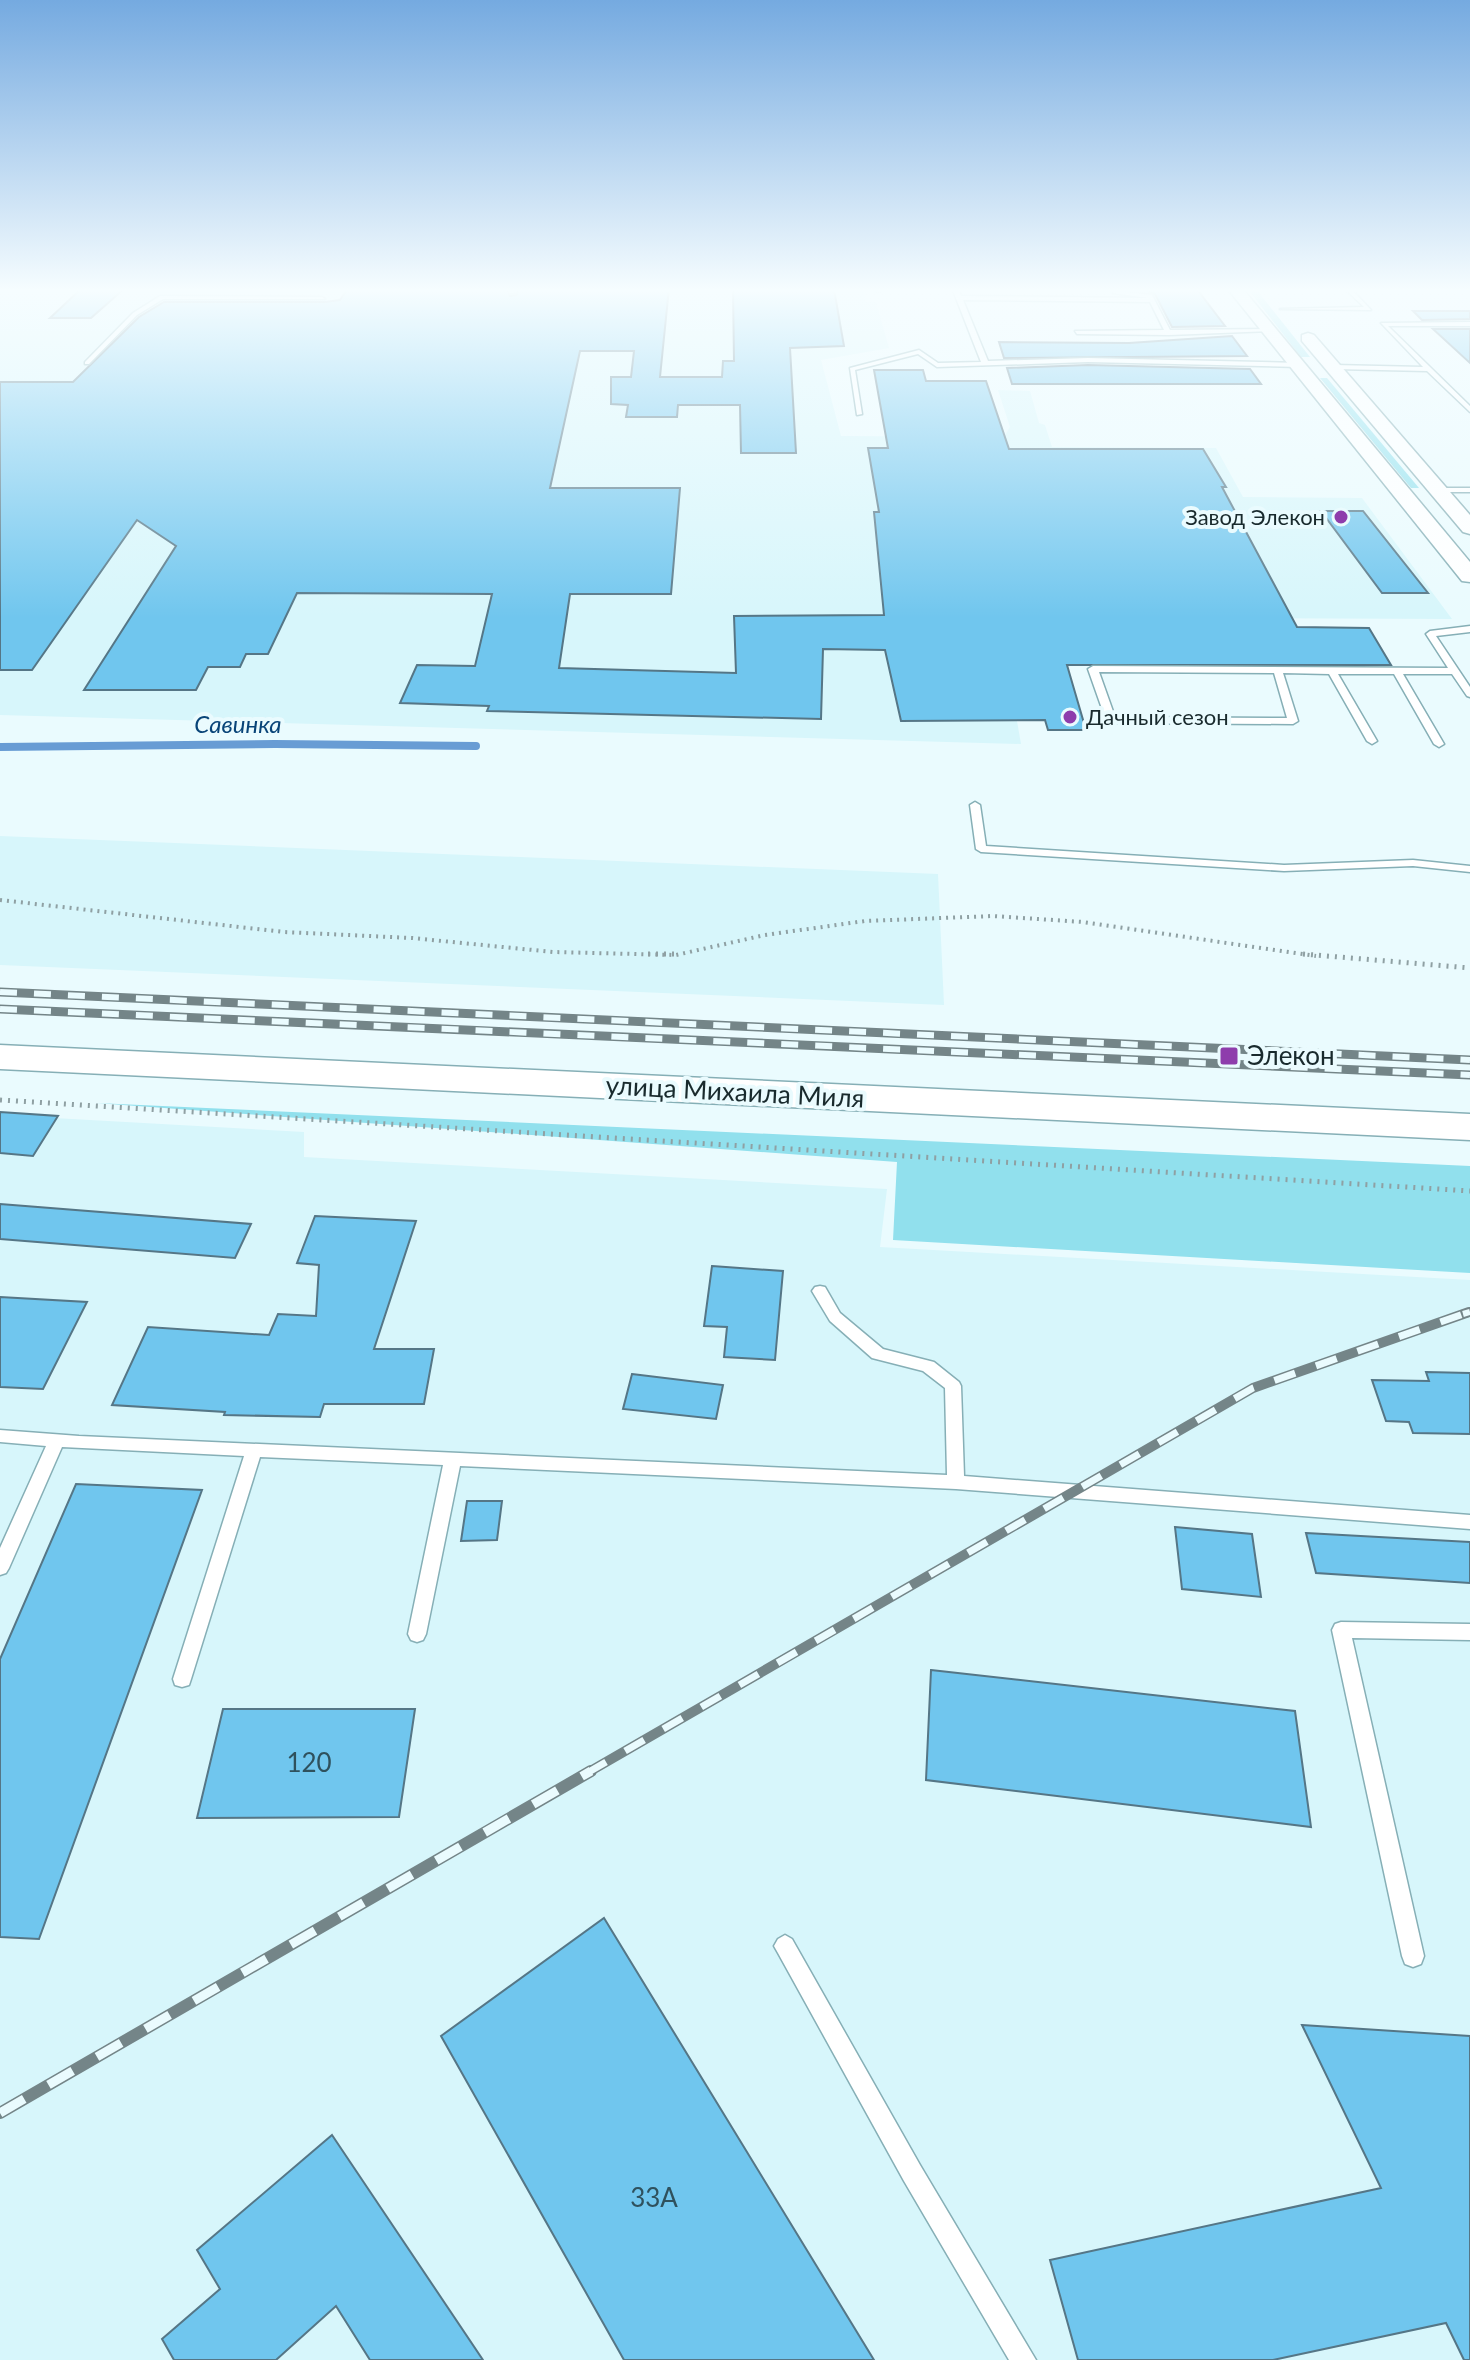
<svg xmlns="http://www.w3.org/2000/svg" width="1470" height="2360" font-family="Lato,sans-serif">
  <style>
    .built { fill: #d7f6fb }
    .green { fill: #91e0ed }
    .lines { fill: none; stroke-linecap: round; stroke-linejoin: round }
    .stream { stroke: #689cd4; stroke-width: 8 }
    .building { fill: #70c6ee; stroke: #557686; stroke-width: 2 }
    .service-casing { stroke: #86afb6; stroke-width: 3 }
    .tertiary-casing { stroke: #86afb6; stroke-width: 3 }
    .secondary-casing { stroke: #86afb6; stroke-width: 3 }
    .path-far1 { stroke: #8fa0a3; stroke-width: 4; stroke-dasharray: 2 5; stroke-linecap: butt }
    .path { stroke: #8fa0a3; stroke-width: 5; stroke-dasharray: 2 6; stroke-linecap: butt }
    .service { fill: #fff; fill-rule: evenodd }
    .tertiary { fill: #fff; fill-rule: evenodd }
    .secondary { fill: #fff; fill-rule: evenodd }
    .rail-far2-casing { stroke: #748588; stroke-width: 9 }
    .rail-far1-casing { stroke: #748588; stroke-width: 10 }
    .rail-casing { stroke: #748588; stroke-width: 12 }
    .rail-far2 { stroke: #eafbfe; stroke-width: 6; stroke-dasharray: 17; stroke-linecap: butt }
    .rail-far1 { stroke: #eafbfe; stroke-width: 7; stroke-dasharray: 22; stroke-linecap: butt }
    .rail { stroke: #eafbfe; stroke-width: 9; stroke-dasharray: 28; stroke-linecap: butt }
    .poi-dot { fill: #8e3dac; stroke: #eafbfe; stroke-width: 3 }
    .labels { text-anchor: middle; stroke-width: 8; stroke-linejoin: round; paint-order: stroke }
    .far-poi-label { font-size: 22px; fill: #192a2d; stroke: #eafbfe; text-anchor: end }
    .far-water-label { font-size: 24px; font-style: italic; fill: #094478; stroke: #eafbfe }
    .poi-label { font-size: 26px; fill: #192a2d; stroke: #eafbfe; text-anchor: start }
    .street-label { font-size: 26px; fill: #192a2d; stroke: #eafbfe }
    .near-number-label { font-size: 26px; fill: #2f515d }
  </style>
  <rect width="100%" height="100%" fill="#eafbfe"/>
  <g class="built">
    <path d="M0,288h863l3,14h10l13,46 -68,12 20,76 163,1 6,-10 -12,-37 32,1 9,32 6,2 7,22 164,1 27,49 119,1 90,121 -453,-2 22,127 -1021,-29z"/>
    <path d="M0,836l938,38 6,131 -944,-40z"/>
    <path d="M0,1115l304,17v25l583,32 -7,58 590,33v1080h-1470z"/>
  </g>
  <g class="green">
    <path d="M1247,288h8l55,69h-9z"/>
    <path d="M1320,378h7l92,110h-8z"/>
    <path d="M96,1103l1374,63v107l-577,-33 4,-78z"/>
  </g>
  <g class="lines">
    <path class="stream" d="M0,747l275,-3 201,2"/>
  </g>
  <g class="building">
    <path d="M82,288h43l-34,30h-41z"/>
    <path d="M348,288h159l3,8 6,-1 3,-7h150l-9,89h62l1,-16h11l-1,-72h101l10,57 -54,2 6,105h-55l-1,-48h-62l-1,12h-51l2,-12 -17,-1v-27h20l3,-26h-54l-30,137h130l-9,106h-101l-11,74 177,5 -2,-57 150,-1 -10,-103h5l-11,-64h20l-14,-78h49l3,11h60l23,68h194l23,38h-4l75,140 72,1 22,37h-324l19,65h-38l-3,-10 -144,1 -16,-71 -62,-1 -2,70 -334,-8 2,-5 -89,-3 17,-38 58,1 17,-72 -195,-1 -29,61h-22l-6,13h-32l-12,23h-112l92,-144 -39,-26 -105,150h-32v-288h73l66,-65 25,-15h161l15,-2z"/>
    <path d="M1140,288h56l29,38 -53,1 -17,-33z"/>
    <path d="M1413,311h57v8l-48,1z"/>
    <path d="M1433,329h37v34z"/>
    <path d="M1232,336l15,20 -243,2 -5,-16 130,1z"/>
    <path d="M1088,365l162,4 11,15h-249l-5,-16z"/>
    <path d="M1321,511h42l65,82h-46z"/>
    <path d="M0,1112l58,4 -25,40 -33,-3z"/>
    <path d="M0,1204l251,20 -16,34 -235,-19z"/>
    <path d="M315,1216l101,5 -42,128h60l-10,55h-100l-4,13 -96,-2 1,-3 -113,-7 36,-78 121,8 9,-21 38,2 3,-51 -22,-2z"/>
    <path d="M712,1266l71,5 -8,89 -51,-3 3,-30 -23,-1z"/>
    <path d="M0,1297l87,5 -44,87 -43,-2z"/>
    <path d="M1426,1372l44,1v61l-57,-1 -4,-11 -23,-1 -14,-41 57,1z"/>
    <path d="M632,1374l91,11 -7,34 -93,-10z"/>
    <path d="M76,1484l126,6 -163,449 -39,-2v-278z"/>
    <path d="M467,1501h35l-5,39 -36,1z"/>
    <path d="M1175,1527l77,7 9,63 -79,-8z"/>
    <path d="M1306,1533l164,9v41l-154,-10z"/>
    <path d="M931,1670l364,41 16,116 -385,-47z"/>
    <path d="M223,1709h192l-16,108 -202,1z"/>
    <path d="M604,1918l270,442h-250l-183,-324z"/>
    <path d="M1302,2025l168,11v324h-6l-18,-37 -173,37h-195l-28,-100 331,-72z"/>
    <path d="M332,2135l151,225h-113l-34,-54 -60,54h-102l-12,-21 58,-50 -23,-39z"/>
  </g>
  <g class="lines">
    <defs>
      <g id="service">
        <path d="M510,288h6l-2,5h-4z"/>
        <path d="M875,288h6v3l-5,1z"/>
        <path d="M952,288h6l3,8 187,2 -35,-5 -3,-5h6l1,3 35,4 18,35 101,-1 3,2 -105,4 -92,-1 -2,-3 89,-1 -14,-28 -187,-2 25,61 100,-3 212,5 3,2 -3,2 -212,-5 -151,5 -19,-13 -63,16 7,44 -5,1 -7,-47 69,-18 19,13 43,-1z"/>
        <path d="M1344,288h6l21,22 -91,-1 84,-2z"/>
        <path d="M160,296l162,1 3,2h-162l-26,16 -48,49h-4v-2l48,-49z"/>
        <path d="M1470,322v4h-82l82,80v6l-43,-41 -93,-2 -3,-2 3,-2 89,2 -42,-44z"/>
        <path d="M1439,488h31v4h-34l-1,-2z"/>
        <path d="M1470,626v6l-34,4 34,51v10l-3,-1 -15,-22h-49l41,70 -5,3 -5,-3 -40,-70h-56l39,67 -5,3 -5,-3 -38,-67 -46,-1 15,48 -5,3 -182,-1 -5,-3 -18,-51 5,-3 355,2 -22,-34 4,-3zM1099,672l175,1 13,45 -172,-1z"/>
        <path d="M975,802l5,3 6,41 298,19 129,-5 57,6v6l-57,-6 -129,5 -303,-19 -5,-3 -6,-44z"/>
        <path d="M820,1286l5,1 15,26 43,36 51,13 25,20 2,4 3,90 506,39v14l-514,-40 -496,-23 -34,168 -3,6 -6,2 -6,-2 -3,-6 35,-169 -183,-8 -69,222 -2,6 -7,2 -7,-2 -2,-6 71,-223 -182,-9 -53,121 -3,5 -6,2v-27l46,-102 -46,-4v-12l79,6 868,39 -2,-87 -22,-17 -51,-13 -42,-37 -18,-30 3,-4z"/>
        <path d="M1341,1622l129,2v16l-118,-2 72,318 -3,8 -8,3 -8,-3 -3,-8 -70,-326 3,-6z"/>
        <path d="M785,1935l7,4 128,226 116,195h-27l-105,-179 -126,-228 -4,-7 4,-7z"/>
      </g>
      <g id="tertiary">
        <path d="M1227,288h15l228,274v20l-8,-1z"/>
        <path d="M1308,333l6,2 156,180v19l-7,-2 -161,-191v-6z"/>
      </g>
      <path id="secondary" d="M0,1045l1470,69v26l-1470,-71z"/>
    </defs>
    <use href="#service" class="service-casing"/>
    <use href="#tertiary" class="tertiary-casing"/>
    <use href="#secondary" class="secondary-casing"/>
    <path class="path-far1" d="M0,900l284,32 128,6 141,14 123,3 89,-20 100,-14 128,-5 90,6 233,34"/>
    <g class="path">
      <path d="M648,954h31"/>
      <path d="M1303,954l167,14"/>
      <path d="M0,1100l1470,91"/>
    </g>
    <use href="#service" class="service"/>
    <use href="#tertiary" class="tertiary"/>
    <use href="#secondary" class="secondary"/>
    <defs>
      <g id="rail-far2">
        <path d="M0,992l1470,68"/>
        <path d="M0,1009l1470,66"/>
        <path d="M1463,1314l7,-2"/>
      </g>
      <path id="rail-far1" d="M587,1773l666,-385 216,-76"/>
      <path id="rail" d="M0,2113l591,-342"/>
    </defs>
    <use href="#rail-far2" class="rail-far2-casing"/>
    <use href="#rail-far1" class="rail-far1-casing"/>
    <use href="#rail" class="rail-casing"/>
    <use href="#rail-far2" class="rail-far2"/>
    <use href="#rail-far1" class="rail-far1"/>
    <use href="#rail" class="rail"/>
  </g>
  <linearGradient id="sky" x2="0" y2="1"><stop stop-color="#75aae0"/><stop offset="0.47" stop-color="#f6fdff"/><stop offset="1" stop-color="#f6fdff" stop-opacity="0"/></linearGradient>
  <rect width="1470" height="618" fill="url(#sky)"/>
  <g class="poi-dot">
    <circle cx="1341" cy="517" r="8"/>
    <circle cx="1070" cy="717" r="8"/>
    <rect x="1219" y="1046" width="20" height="20" rx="4"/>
  </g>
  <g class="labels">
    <g class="far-poi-label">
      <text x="1325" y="525">Завод Элекон</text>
      <text x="1086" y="725" text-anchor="start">Дачный сезон</text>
    </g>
    <g class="far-water-label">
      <text x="238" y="733">Савинка</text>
    </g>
    <g class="poi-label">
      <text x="1247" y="1065">Элекон</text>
    </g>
    <g class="street-label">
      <text transform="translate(735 1092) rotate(3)" y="9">улица Михаила Миля</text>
    </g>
    <g class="near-number-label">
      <text x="309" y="1772">120</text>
      <text x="654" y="2207">33А</text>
    </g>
  </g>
</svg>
